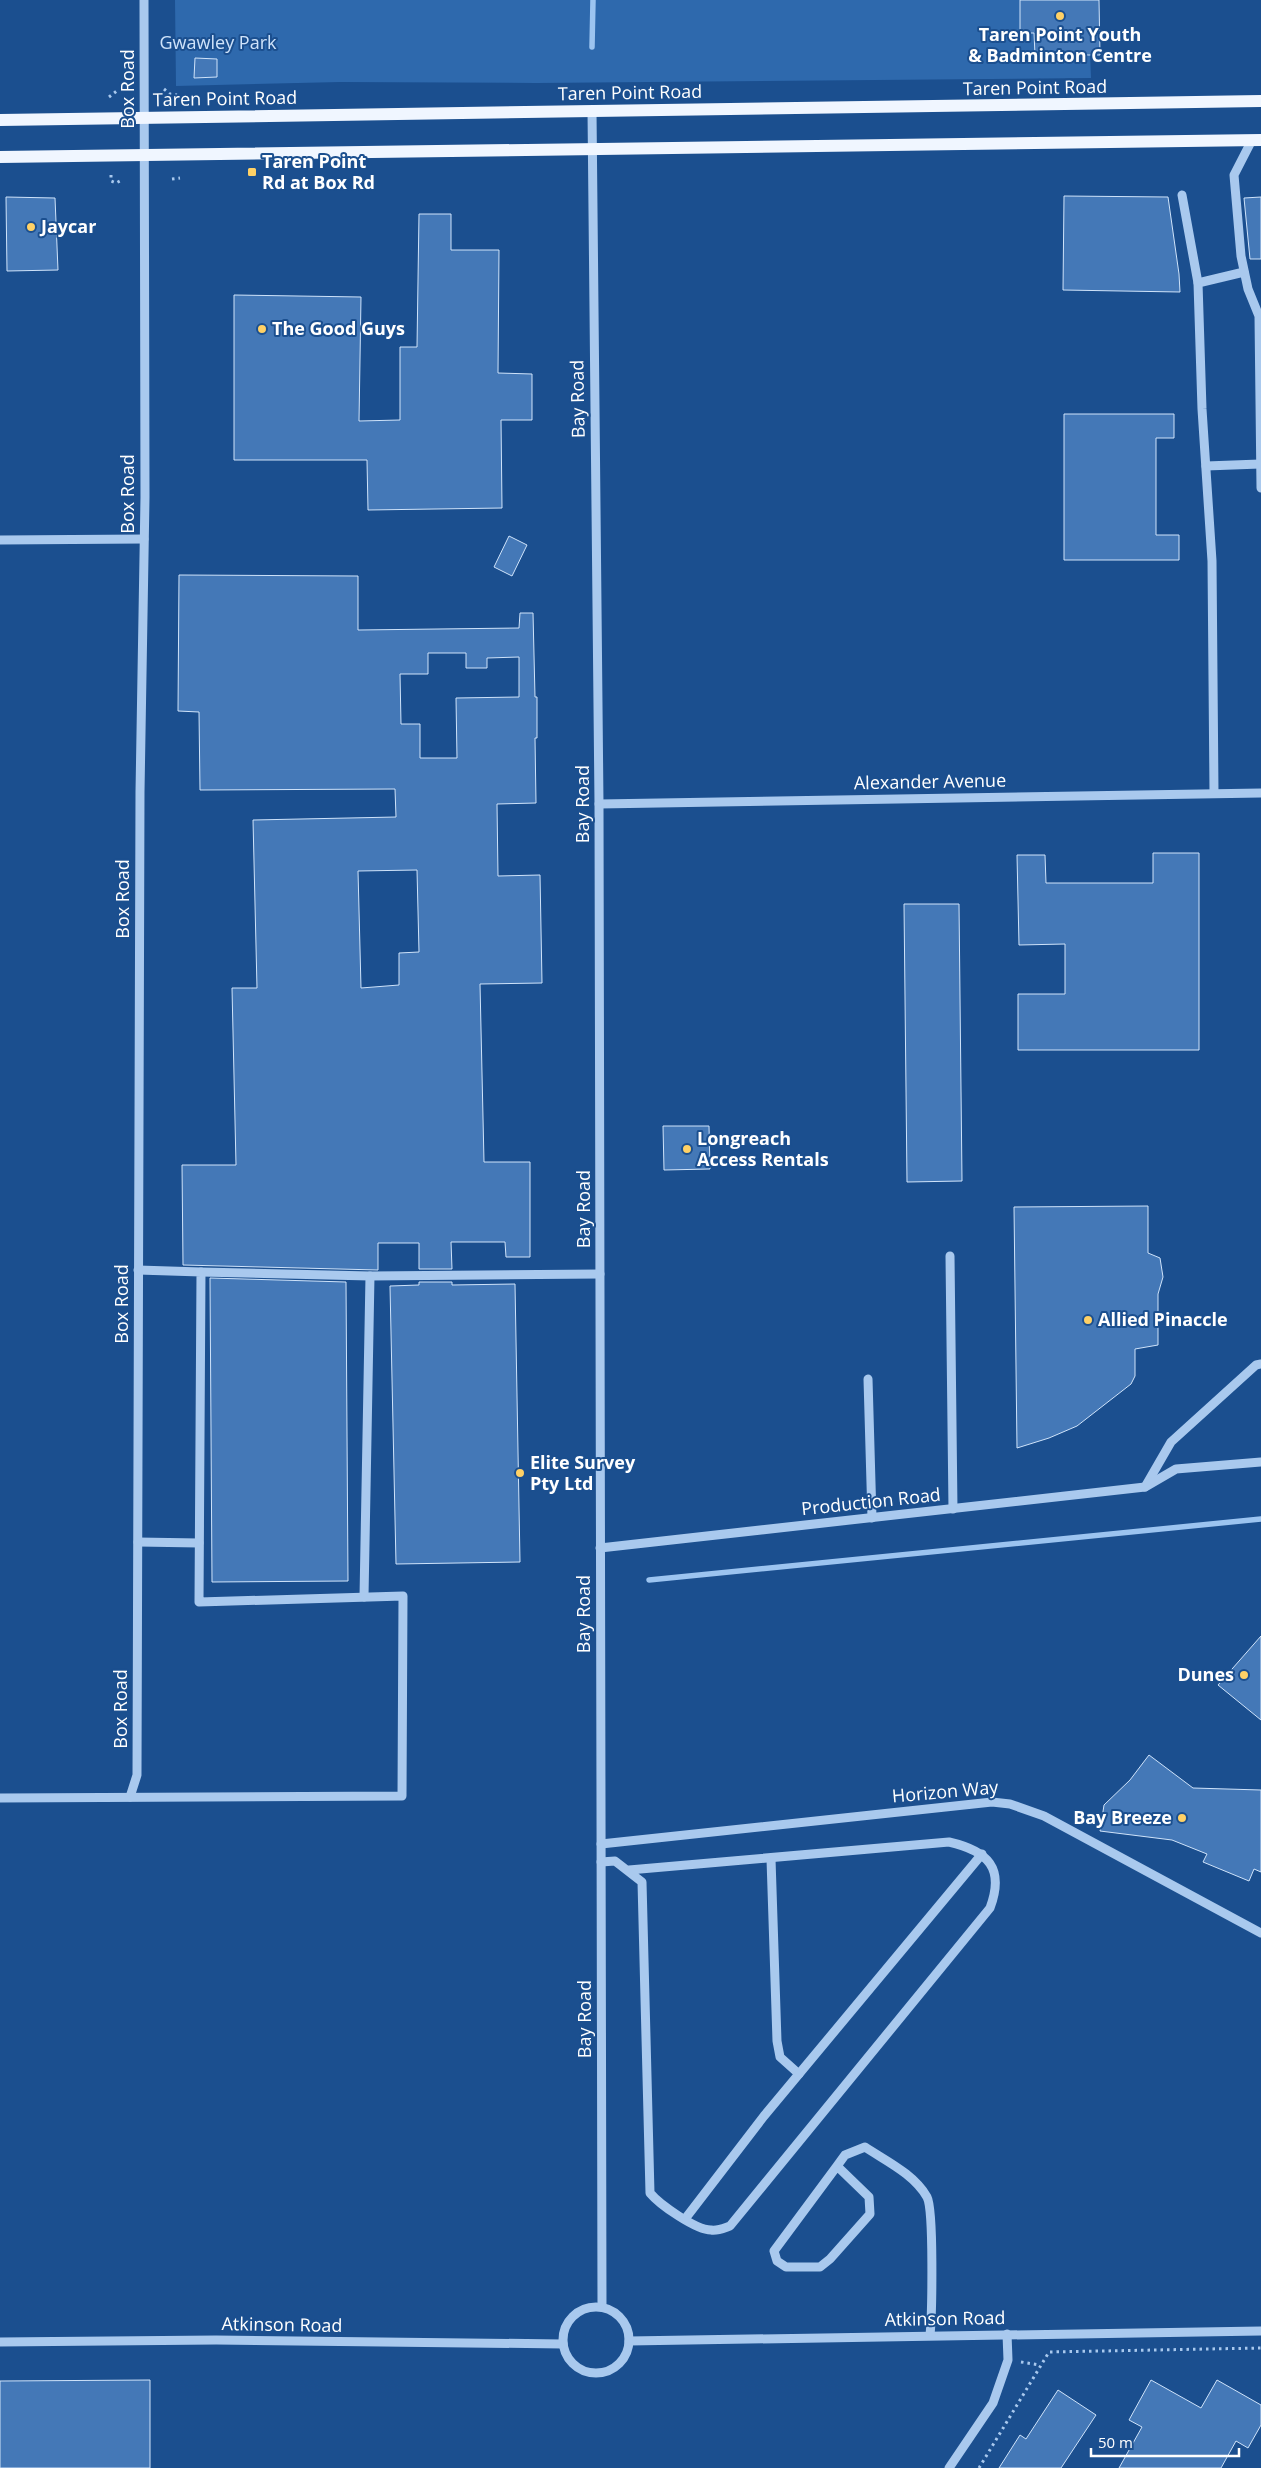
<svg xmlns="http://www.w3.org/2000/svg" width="1261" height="2468" font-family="'Open Sans',sans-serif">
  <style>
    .green { fill: #2e69ad }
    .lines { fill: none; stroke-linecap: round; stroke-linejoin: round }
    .stream { stroke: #9cc4f0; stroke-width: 5.5 }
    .building { fill: #4478b7; stroke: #cfe3fa; fill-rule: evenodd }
    .path { stroke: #a9c9ee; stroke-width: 3; stroke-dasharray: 2.5 4; stroke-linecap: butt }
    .minor { stroke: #a9c9ee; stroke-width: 9 }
    .major { stroke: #f0f6ff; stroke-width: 12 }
    .poi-dot { fill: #ffd166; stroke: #1b4f8f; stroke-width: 2 }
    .labels { text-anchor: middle; stroke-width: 4; stroke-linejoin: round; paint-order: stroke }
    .poi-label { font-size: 18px; font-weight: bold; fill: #fff; stroke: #1b4f8f; text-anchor: start }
    .park-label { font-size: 18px; fill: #cfe3fa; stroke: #1b4f8f }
    .street-label { font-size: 18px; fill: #fff; stroke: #1b4f8f }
  </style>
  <rect width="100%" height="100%" fill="#1b4f8f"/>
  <path class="green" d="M175,0h913l3,78 -555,5 -196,-1 -164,4z"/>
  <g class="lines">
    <g class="stream">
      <path d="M592,47l1,-47"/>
      <path d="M649,1580l612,-61"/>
    </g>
  </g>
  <g class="building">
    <path d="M1020,0h79l1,55h-65l-1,-22h-14z"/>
    <path d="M195,58l22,1v18l-23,1z"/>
    <path d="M1064,196l104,1 11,77 1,18 -117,-2z"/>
    <path d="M6,197l49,1 3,72 -51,1z"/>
    <path d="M1261,197v62h-11l-6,-61z"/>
    <path d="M419,214h32v36h48l-1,123 34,1v46h-31l1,88 -134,2 -1,-50h-133v-165l127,2 -2,124 41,-1v-73h17z"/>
    <path d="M1064,414h110v24h-18v97h23v25h-115z"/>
    <path d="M509,536l18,9 -15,31 -18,-9z"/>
    <path d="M179,575l179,1v54l161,-2 1,-15h13l2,84h2v41h-2l1,65 -39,1 1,72 42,-1 2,108 -62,1 4,178h46v95h-24l-1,-15h-54l1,27h-33v-26h-41v27l-195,-5 -1,-100h54l-4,-177h25l-4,-168 143,-3 -1,-28 -195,1 -1,-78 -21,-1zM428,653h38v15h21v-10l32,-1v40l-63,1 1,60h-37v-34h-19l-1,-50h28zM417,870l2,82 -20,1v32l-38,3 -3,-117z"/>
    <path d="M1153,853h46v197h-181v-56h47v-50l-46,1 -2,-90h28l1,28h107z"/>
    <path d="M904,904h55l3,277 -55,1z"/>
    <path d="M663,1126h46l1,43 -46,1z"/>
    <path d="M1148,1206v47l12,5 3,19 -5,17v51l-23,4v27l-4,8 -54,42 -28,12 -32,10 -3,-241z"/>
    <path d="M210,1278l136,4 2,299 -136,1z"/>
    <path d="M419,1282h33v3l63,-1 5,278 -124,2 -6,-278 29,-1z"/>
    <path d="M1261,1636v84l-43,-35z"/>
    <path d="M1149,1755l44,33 68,2v82l-7,-3 -5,12 -46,-19 4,-8 -35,-14 -72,-9 4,-26 26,-25z"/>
    <path d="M150,2380v88h-150v-87z"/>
    <path d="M1151,2380l50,28 16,-28 44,25v20l-13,23 -12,-7 -15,27h-102l23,-41 -13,-7z"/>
    <path d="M1058,2390l38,25 -35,53h-62l21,-33 6,4z"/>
  </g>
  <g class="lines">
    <g class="path">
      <path d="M164,89l6,5 7,1"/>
      <path d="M109,97l9,-7"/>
      <path d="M111,175v6l5,2 6,-3"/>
      <path d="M172,179l8,-1"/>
      <path d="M1021,2362l19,3"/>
      <path d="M979,2468l70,-116 212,-4"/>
    </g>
    <g class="minor">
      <path d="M592,111l7,693 3,1503"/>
      <path d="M1252,140l-18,35 7,81 7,33 11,27 2,172"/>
      <path d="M1182,195l16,88"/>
      <path d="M1206,466l54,-2"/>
      <path d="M0,540l144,-1"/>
      <path d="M1214,793l-2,-232 -10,-152 -4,-126 46,-11"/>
      <path d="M599,804l662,-11"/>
      <path d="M950,1256l3,253"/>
      <path d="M201,1272l169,4 230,-2"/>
      <path d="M868,1379l4,139"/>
      <path d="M1145,1487l26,-45 85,-77 5,-1"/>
      <path d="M138,1542l61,1"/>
      <path d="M600,1548l545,-61 31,-18 85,-7"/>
      <path d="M364,1597l6,-321"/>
      <path d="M130,1797l7,-22 3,-983 5,-295 -1,-497"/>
      <path d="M0,1798l402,-2 1,-200 -204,6 2,-330 -63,-2"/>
      <path d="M601,1844l391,-42 18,2 34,12 217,117"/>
      <path d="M771,1859l6,182 3,16 19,17"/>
      <path d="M601,1862l14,-1 27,21 8,311c10,12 46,37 61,37 7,1 13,-2 19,-4l260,-318c15,-40 -2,-57 -41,-66l-320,28"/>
      <path d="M837,2166l32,31 1,17 -40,45 -10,8h-34l-9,-6 -3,-10 63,-85 8,-11 20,-8c21,14 49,27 62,50 7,13 5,118 3,138"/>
      <path d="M685,2219l79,-103 218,-262"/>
      <circle cx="596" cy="2340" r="33"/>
      <path d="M629,2341l632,-10"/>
      <path d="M0,2342l216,-2 347,4"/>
      <path d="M949,2468l44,-65 15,-43 -1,-26"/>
    </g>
    <g class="major">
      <path d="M0,120l1261,-19"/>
      <path d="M0,157l1261,-17"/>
    </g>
  </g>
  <g class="poi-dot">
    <circle cx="1060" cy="16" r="5"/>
    <rect x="247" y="167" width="10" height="10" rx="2.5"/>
    <circle cx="31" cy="227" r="5"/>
    <circle cx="262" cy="329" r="5"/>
    <circle cx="687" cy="1149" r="5"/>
    <circle cx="1088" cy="1320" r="5"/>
    <circle cx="520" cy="1473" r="5"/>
    <circle cx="1244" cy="1675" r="5"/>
    <circle cx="1182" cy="1818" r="5"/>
  </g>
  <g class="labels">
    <g class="poi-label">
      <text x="1060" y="41" text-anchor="middle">Taren Point Youth<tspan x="1060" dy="21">&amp; Badminton Centre</tspan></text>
      <text x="262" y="168">Taren Point<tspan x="262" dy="21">Rd at Box Rd</tspan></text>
      <text x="41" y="233">Jaycar</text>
      <text x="272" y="335">The Good Guys</text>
      <text x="697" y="1145">Longreach<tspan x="697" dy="21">Access Rentals</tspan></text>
      <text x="1098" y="1326">Allied Pinaccle</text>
      <text x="530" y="1469">Elite Survey<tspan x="530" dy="21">Pty Ltd</tspan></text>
      <text x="1234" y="1681" text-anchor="end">Dunes</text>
      <text x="1172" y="1824" text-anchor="end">Bay Breeze</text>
    </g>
    <g class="park-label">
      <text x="218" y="49">Gwawley Park</text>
    </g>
    <g class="street-label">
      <text transform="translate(1035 88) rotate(-1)" y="6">Taren Point Road</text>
      <text transform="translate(128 89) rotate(-90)" y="6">Box Road</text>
      <text transform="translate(630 93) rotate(-1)" y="6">Taren Point Road</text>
      <text transform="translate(225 99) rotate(-1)" y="6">Taren Point Road</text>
      <text transform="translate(578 399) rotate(-91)" y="6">Bay Road</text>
      <text transform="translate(128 494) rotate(-90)" y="6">Box Road</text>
      <text transform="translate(930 782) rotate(-1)" y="6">Alexander Avenue</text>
      <text transform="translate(583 804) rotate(-90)" y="6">Bay Road</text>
      <text transform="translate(123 899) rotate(-90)" y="6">Box Road</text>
      <text transform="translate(584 1209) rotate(-90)" y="6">Bay Road</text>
      <text transform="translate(122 1304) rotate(-90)" y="6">Box Road</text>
      <text transform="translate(871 1502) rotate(-6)" y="6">Production Road</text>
      <text transform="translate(584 1614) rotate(-90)" y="6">Bay Road</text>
      <text transform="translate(121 1709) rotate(-90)" y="6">Box Road</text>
      <text transform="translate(945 1792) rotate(-5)" y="6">Horizon Way</text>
      <text transform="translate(585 2019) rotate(-90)" y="6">Bay Road</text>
      <text transform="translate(945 2319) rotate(-1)" y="6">Atkinson Road</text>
      <text transform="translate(282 2325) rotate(1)" y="6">Atkinson Road</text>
    </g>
  </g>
  <path d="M1091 2448v8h148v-8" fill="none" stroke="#ffffff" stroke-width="2.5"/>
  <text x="1098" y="2448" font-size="15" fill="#ffffff" stroke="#1b4f8f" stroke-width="4" paint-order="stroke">50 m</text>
</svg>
